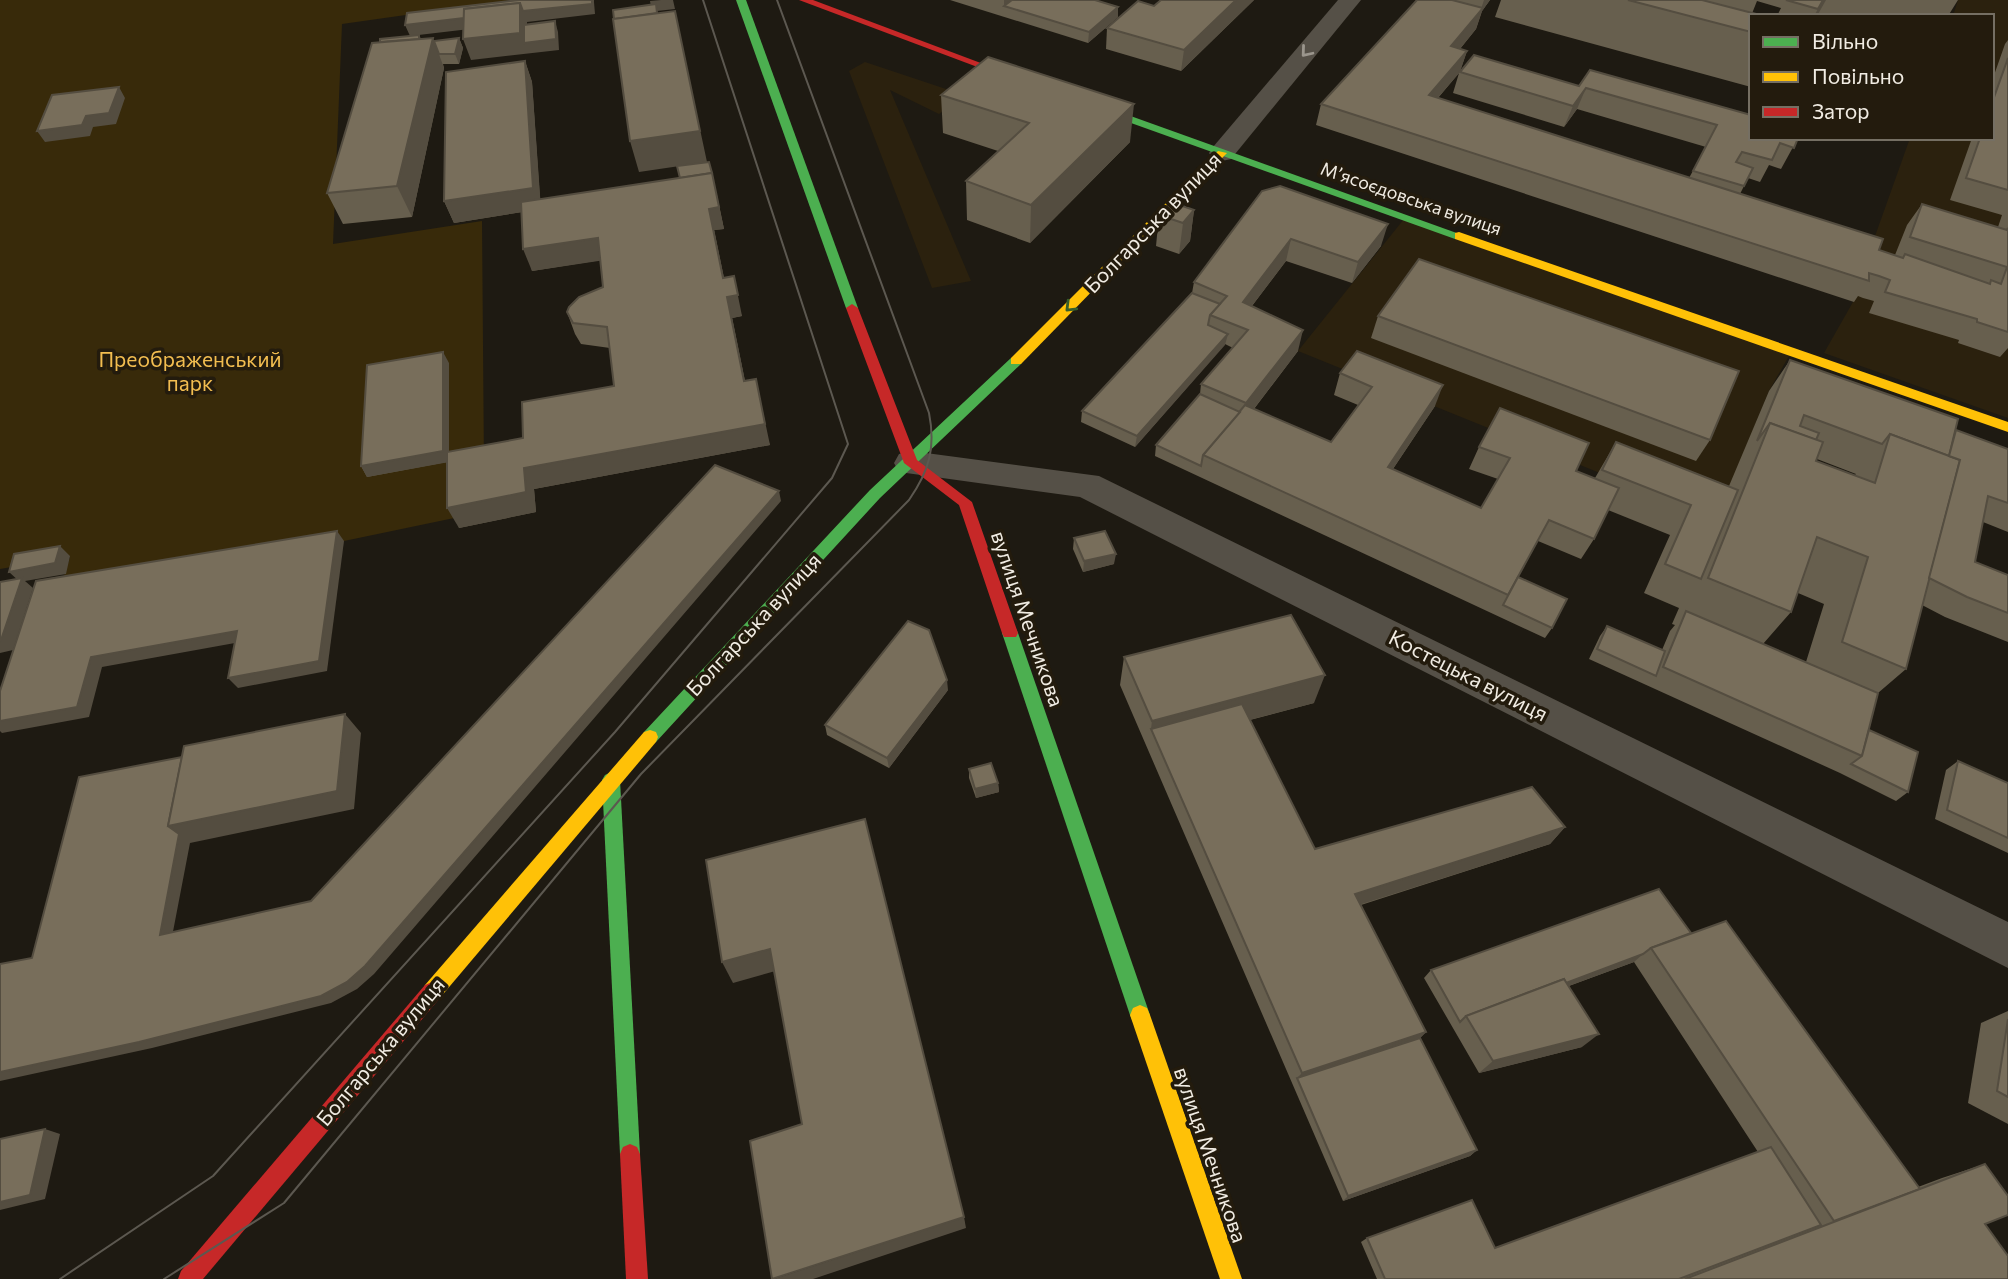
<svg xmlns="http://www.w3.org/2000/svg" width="2008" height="1279" font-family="Commissioner,sans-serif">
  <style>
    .built { fill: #2b210e }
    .green { fill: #382a0a }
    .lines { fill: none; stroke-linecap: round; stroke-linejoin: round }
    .street { fill: #555047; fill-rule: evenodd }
    .fast { fill: #4caf50; fill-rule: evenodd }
    .slow { fill: #ffc107; fill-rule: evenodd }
    .jam { fill: #c62828; fill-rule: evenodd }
    .tram { stroke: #5c5850; stroke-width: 2 }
    .wall { fill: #675f4e; fill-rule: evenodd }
    .shaded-wall { fill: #544d40 }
    .building { fill: #786e5b; stroke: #544d40; stroke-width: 2 }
    .oneway { stroke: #9b968d }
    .oneway2 { stroke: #355e2b }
    .labels { text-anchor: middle; stroke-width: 7; stroke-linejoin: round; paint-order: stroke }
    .far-street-label { font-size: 18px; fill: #f1ece3; stroke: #231b0d }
    .street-label { font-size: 21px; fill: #f1ece3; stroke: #231b0d }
    .park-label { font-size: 21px; fill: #f2bd50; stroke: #231b0d }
  </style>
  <rect width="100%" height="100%" fill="#1e1a12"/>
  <g class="built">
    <path d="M1958,0h50v418l-184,-65 29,-51 1,-7 56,-157h82v-122h-39z"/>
    <path d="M865,62l99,33 -25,19 -49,-24 81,191 -39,7 -83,-217z"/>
    <path d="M1404,219l386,135 -21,37 -53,129 -418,-169z"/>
  </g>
  <path class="green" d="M0,0h512l-170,24 -9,220 149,-23 2,248 -25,48 -115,24 -284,48 10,-32 -70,12z"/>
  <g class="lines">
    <g class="street">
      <path d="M1338,0h23l-130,159 -9,2 -9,-2 -4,-6 4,-6z"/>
      <path d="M911,451l188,25 909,446v46l-928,-471 -181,-25 -5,-9 5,-9z"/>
    </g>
    <g class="fast">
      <path d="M736,0h10l112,308 -2,3 -4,1 -6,-4z"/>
      <path d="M1078,100h8l379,136 -2,3h-8l-377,-135z"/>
      <path d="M1016,357l6,4 -1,3 -141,134 -224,244 -6,2 -6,-2 -2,-5 2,-5 226,-242 141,-132z"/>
      <path d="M1010,627l6,2 2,4 132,382 -3,7 -7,3 -7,-3 -3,-7 -128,-382 2,-4z"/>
      <path d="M611,772l6,3 3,5 20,374 -3,7 -7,3 -7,-3 -3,-7 -18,-374 3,-5z"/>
    </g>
    <g class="slow">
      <path d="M1218,151l9,2 -206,211h-10v-6z"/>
      <path d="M1459,232l549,190v10l-553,-193v-6z"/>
      <path d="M650,730l6,2 2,5 -2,5 -217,257 -7,3 -7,-3 -3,-7 3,-7 219,-253z"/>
      <path d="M1140,1005l7,3 3,7 92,264h-22l-90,-264 3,-7z"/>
    </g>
    <g class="jam">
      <path d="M799,0h14l221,83 -9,2z"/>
      <path d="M852,304l6,4 59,152 55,42 46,131 -2,4h-12l-2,-4 -43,-128 -55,-42 -58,-155z"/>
      <path d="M432,982l7,3 3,7 -3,7 -236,280h-25l3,-8 244,-286z"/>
      <path d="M630,1144l7,3 3,7 8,125h-22l-6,-125 3,-7z"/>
    </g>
    <g class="tram">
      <path d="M60,1279l153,-103 402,-444 217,-254 16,-34 -145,-444"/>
      <path d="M164,1279l120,-76 357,-429 268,-274c20,-29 27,-52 20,-87l-152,-413"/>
    </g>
  </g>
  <g class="wall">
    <path d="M950,0h145l23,17 -30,26z"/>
    <path d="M1254,0l-73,71 -75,-22 1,-21 47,-22z"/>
    <path d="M1417,0h73l-8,11 -6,18 -16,20 7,2 -7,20 119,15 219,52 -17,31 -12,-4 -9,17 -12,-4 -8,16 139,56 16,5 12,-30 15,-21 76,23 4,-12 -52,-15 22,-62h20v-57l13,-37 3,-4v308l-8,9 -42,-14 1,-3 -90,-27 5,-12 -11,-3 -5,-2 -4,6 -538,-177 5,-21zM1459,73l-6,20 111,34 13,-18 129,38 -17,31 -251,-80z"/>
    <path d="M1501,0h457l-10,16h-171l4,-8 -24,-7 -6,15v71l-256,-70z"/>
    <path d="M419,35l2,4 13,2 25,-3 4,10 -4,16h-16l1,4 -32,149 -69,7 -16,-31 53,-151z"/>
    <path d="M525,61l7,21 8,117 177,-4 7,34 -10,1 10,48 18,38 -10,2 13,63 25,64 -236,44 2,23 -77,16 -12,-66 -80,15 -6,-11 88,-103v89l74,-14 91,-52 -4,-38 -29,-4 -6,-10 -8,-22 36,-25 -2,-27 -69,11 -10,-59 -68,11 -10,-22z"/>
    <path d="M941,95l189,47 -100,101 -63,-23 -1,-39 32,-30 -55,-18z"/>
    <path d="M1262,191l119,55 -29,37 -66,-22 -34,45 46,45 -44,58 77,33 27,-37 -24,-10 6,-22 95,33 -42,63 88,39 17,-29 -29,-10 10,-22 97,24 19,7 21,-36 113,44 40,-95 21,-31 166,70 52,19v83l-25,-10 -8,40 33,13v67l-63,-25 -23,-12 -16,64 -28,24 -9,37 39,62 -12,9 -56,-28 -251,-114 11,-23 7,-10 55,24 8,-19 5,-6 -3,-1 7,-16 -35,-15 26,-58 -62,-25 -14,29 -13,20 -43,-18 -20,36 34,51 -7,10 -390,-182 1,-11 44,-51 1,-10 32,-36 -8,-4 -90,103 -54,-25 1,-11 110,-118 2,-11zM1817,459l39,15 -2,2 -38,-15zM1798,593l26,11 -18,58 -43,-18 28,-32z"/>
    <path d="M1194,210l-4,31 -11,13 -23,-8 3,-31z"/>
    <path d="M1378,316l332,124 -14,21 -325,-123z"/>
    <path d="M1074,538l40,26 -31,8 -10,-23z"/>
    <path d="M1124,657l190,46 -64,17 65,129 250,-22 -15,17 -189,61 65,127 -6,6 57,112 -7,6 -127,45 -223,-516z"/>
    <path d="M948,690l-59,78 -62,-33 -2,-10z"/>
    <path d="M1958,761l50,22v70l-73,-34 11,-49z"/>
    <path d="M969,769l29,14 1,9 -23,6 -7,-20z"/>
    <path d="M1691,933l227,254 24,-9 43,-14v60l23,55h-631l-16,-37 6,-4 128,10 263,-96 -124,-190 -65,24 13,61 -103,26 -55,-95 7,-8z"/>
    <path d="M2008,1011v113l-40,-21 13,-80z"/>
  </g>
  <g class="shaded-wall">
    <path d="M592,0h2v2l1,12 -68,8v20l28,-21 3,11 1,18 -88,10 -8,-21 57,-16 -110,13 -5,-11 115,-22z"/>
    <path d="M661,0h12l2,9 -18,2 5,21 13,-20 32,150 -68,10 -9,-31 22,-129 -2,-11z"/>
    <path d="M1004,0h21l-21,6v11z"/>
    <path d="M1236,0h18l-73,71 3,-21z"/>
    <path d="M1484,0h6l-8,11 -6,18 -31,38 6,-21 29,-34z"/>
    <path d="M1823,0h3l-9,16h-3z"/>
    <path d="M1118,7v10l-30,26 1,-11z"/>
    <path d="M433,38l11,30 -32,149 -15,-31z"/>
    <path d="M459,38l4,10 -4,16 -4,-10z"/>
    <path d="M1467,51l-7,21 -38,44 7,-21z"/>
    <path d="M525,61l7,21 9,127 -87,14 -10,-22z"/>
    <path d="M119,87l6,11 -9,26 -23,3 -3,9 -45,6 -8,-11 49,-15z"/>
    <path d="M1586,88l-9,21 -13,18 9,-21z"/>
    <path d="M1134,104l-4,38 -100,101 1,-38z"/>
    <path d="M712,173l12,56 -10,1 13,66 7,-20 8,40 -10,2 17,85 -40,-194z"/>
    <path d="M1194,210l-4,31 -11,13 4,-31z"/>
    <path d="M1388,224l-7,22 -29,37 6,-21z"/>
    <path d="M598,238l7,22 -73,11 -9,-22z"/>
    <path d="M1291,239l-5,22 -48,63 5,-22z"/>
    <path d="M1303,330l-5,21 -56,73 4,-21z"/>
    <path d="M1228,334l-3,11 -90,102 2,-11z"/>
    <path d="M443,352l6,11v99l-82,15 -6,-11z"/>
    <path d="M756,379l14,66 -236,44 2,23 -77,16 -12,-20 77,-40z"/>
    <path d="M1443,385l-8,21 -55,82 8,-21z"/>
    <path d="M779,491l2,10 -407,473 -17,15 -26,14 -179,45 -152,33v-9l321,-76z"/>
    <path d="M337,531l7,10 -17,130 -89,17 -10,-10z"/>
    <path d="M60,546l10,10 -4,18 -41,7 8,7 -20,62 -13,3v-12l20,-59 -11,-10z"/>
    <path d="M1116,554l-2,10 -31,8 1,-11z"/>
    <path d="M237,631l9,10 -144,26 -13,50 -87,16 -2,-2v-10l91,-64z"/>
    <path d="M1325,675l-11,28 -156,41 -7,-15 1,-8z"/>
    <path d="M947,680l1,10 -59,78 -2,-10z"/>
    <path d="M345,714l16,19 -7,76 -164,34 -19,99 -11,-7 8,-109z"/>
    <path d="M998,783l1,9 -23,6 -1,-9z"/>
    <path d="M1565,827l-15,17 -204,65 9,-15z"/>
    <path d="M770,949l9,21 -46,13 -11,-21z"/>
    <path d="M1643,954l-9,8 -164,60 -2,-3z"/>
    <path d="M1426,1032l-12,12 -117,34 5,-5z"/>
    <path d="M1599,1034l-17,13 -103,26 14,-12z"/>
    <path d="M45,1129l15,5 -15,65 -45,11v-8z"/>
    <path d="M1477,1150l-7,6 -127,45 5,-5z"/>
    <path d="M964,1217l2,11 -153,51h-39z"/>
  </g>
  <g class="building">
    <path d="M519,0h73v4l-69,7 -3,-8 -56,6v9l-59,7 2,-12z"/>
    <path d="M1012,0h83l23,7 -29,25 -85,-26z"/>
    <path d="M1161,0h75l-52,50 -77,-22 31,-27 16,5z"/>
    <path d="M1417,0h35l31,8 -32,38 16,5 -38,44 454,144 -4,11 24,8 2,-4 85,30 1,-4 10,4 6,-17 -97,-30 12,-33 85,26 1,-2v104l-31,-10v-3l-92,-27 5,-12 -11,-4 -10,-3v8l-548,-177z"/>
    <path d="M1628,0h74l62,16h-13v16z"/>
    <path d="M1786,0h37l-5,9z"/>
    <path d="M520,3v30l-57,6 1,-30z"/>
    <path d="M656,4l1,9 -43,6 -1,-9z"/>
    <path d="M675,11l25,120 -70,10 -17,-122z"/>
    <path d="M555,21l1,18 -32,4v-18z"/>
    <path d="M419,35v4l-39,3v-3z"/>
    <path d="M433,38l-36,148 -70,7 45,-150z"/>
    <path d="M459,38l-4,16h-16l-5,-13z"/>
    <path d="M1474,55l105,31 11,-16 161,45v23h47l-4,10 -14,-5 -8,17 -30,-8 -6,10 17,6 -9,18 -51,-15 24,-46 -131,-37 -13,18 -113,-34z"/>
    <path d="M988,57l146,47 -103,101 -65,-24 63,-58 -88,-28z"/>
    <path d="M2008,58v132l-42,-12 14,-40h12v-35z"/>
    <path d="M525,61l8,127 -89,13 2,-129z"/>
    <path d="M119,87l-10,26 -23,3 -4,9 -45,6 15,-36z"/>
    <path d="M709,162l3,11 -32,5 -3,-12z"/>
    <path d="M712,173l7,34 -10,2 14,69 11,-2 4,19 -11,2 17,84 12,-2 9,45 -241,44 2,24 -79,16v-56l76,-14 -1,-36 92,-16 -7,-59 -34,-4 -6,-11 2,-5 10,-10 24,-10 -5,-49 -75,11 -2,-47z"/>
    <path d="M1280,186l108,38 -30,38 -67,-23 -48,63 60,28 -57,73 -45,-19 47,-54 -38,-15 17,-19 -33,-14 68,-91z"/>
    <path d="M1171,202l23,8 -11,13 -24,-8z"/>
    <path d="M1419,259l320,112 -29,69 -332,-124z"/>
    <path d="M1192,293l28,11 -10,11 -2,10 20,9 -91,102 -55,-25z"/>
    <path d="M1357,351l86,34 -55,82 93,41 29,-50 -31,-11 21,-39 89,35 -13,28 43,17 -25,51 -45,-19 -41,75 -305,-140 42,-50 86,37 41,-55 -32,-14z"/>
    <path d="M443,352v99l-82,15 6,-101z"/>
    <path d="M1790,360l168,59 -9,37 -59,-22 -8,10 -78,-29 -4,11 19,7 -3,7 -46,-17 -13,18z"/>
    <path d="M1200,394l40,18 -37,43 -2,11 -45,-21z"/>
    <path d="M1770,423l53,19 -7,19 59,22 15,-49 70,26 -54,209 -64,-27 26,-85 -51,-20 -26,75 -83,-34z"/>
    <path d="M1956,430l52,19v54l-20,-7 -13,66 33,13v38l-41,-16 -38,-19 31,-118 -11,-4z"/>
    <path d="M1616,442l122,48 -37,89 -36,-15 26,-59 -89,-35z"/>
    <path d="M715,465l64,26 -414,475 -18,16 -26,14 -182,46 -139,30v-108l32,-6 47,-181 103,-20 -14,69 11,8 -19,101 151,-34z"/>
    <path d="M337,531l-18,130 -91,17 9,-47 -146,26 -14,50 -77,14v-30l36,-110z"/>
    <path d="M1105,531l11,23 -32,7 -10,-23z"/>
    <path d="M60,546l-5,17 -46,9 5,-18z"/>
    <path d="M1518,577l49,22 -15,29 -49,-23z"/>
    <path d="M22,578l-21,62 -1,1v-59z"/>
    <path d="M1686,611l192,82 -16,63 -199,-89z"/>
    <path d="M1291,615l34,60 -173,46 -28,-64z"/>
    <path d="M908,621l21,9 18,50 -60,78 -62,-33z"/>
    <path d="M1607,626l58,25 -9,25 -59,-27z"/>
    <path d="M1242,704l73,145 217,-62 33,40 -210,67 71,138 -124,41 -151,-344z"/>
    <path d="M345,714l-8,77 -169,35 16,-80z"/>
    <path d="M1869,730l49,22 -10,40 -57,-28 11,-8z"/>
    <path d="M1958,761l50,22v55l-61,-28z"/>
    <path d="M991,763l7,20 -23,6 -6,-20z"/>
    <path d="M865,819l99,398 -192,62 -22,-138 52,-17 -32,-175 -48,13 -16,-102z"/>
    <path d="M1659,889l32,44 -40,15 -8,6 -77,29 -2,-4 -98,37 -6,6 -29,-52z"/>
    <path d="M1726,921l194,268 -86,32 -183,-273z"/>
    <path d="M1564,979l35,55 -106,27 -27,-45z"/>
    <path d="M2008,1019v78l-11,-6z"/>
    <path d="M1420,1038l57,112 -129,46 -51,-118z"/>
    <path d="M45,1129l-15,66 -30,7v-63z"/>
    <path d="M1771,1147l50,78 -142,54h-294l-18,-41 105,-38 23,48z"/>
    <path d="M1985,1164l23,32v19l-23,9 23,32v23h-323z"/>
  </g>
  <defs><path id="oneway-chevron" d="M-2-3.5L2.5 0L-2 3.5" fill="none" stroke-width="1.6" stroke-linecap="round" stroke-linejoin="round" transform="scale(1.75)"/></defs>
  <use class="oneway" href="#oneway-chevron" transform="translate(1306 52) rotate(130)"/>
  <use class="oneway2" href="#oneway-chevron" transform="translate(1070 307) rotate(135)"/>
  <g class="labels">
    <g class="far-street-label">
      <text transform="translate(1411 199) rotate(19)" y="6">Мʼясоєдовська вулиця</text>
    </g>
    <g class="street-label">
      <text transform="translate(1153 223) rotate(-46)" y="7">Болгарська вулиця</text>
      <text transform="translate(1027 619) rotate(71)" y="7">вулиця Мечникова</text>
      <text transform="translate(754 625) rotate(-47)" y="7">Болгарська вулиця</text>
      <text transform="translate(1468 676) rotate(27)" y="7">Костецька вулиця</text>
      <text transform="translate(381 1052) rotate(-50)" y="7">Болгарська вулиця</text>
      <text transform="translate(1210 1155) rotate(71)" y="7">вулиця Мечникова</text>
    </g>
    <g class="park-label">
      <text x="190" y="367">Преображенський<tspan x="190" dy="24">парк</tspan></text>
    </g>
  </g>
  <rect x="1749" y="14" width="245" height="126" fill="#231b0d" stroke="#756f63" stroke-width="2"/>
  <rect x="1763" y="37" width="35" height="10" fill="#4caf50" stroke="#756f63" stroke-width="2"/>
  <text x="1812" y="49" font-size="21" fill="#f1ece3">Вільно</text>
  <rect x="1763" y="72" width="35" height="10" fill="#ffc107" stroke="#756f63" stroke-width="2"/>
  <text x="1812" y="84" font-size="21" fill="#f1ece3">Повільно</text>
  <rect x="1763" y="107" width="35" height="10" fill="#c62828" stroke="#756f63" stroke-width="2"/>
  <text x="1812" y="119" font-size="21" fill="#f1ece3">Затор</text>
</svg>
